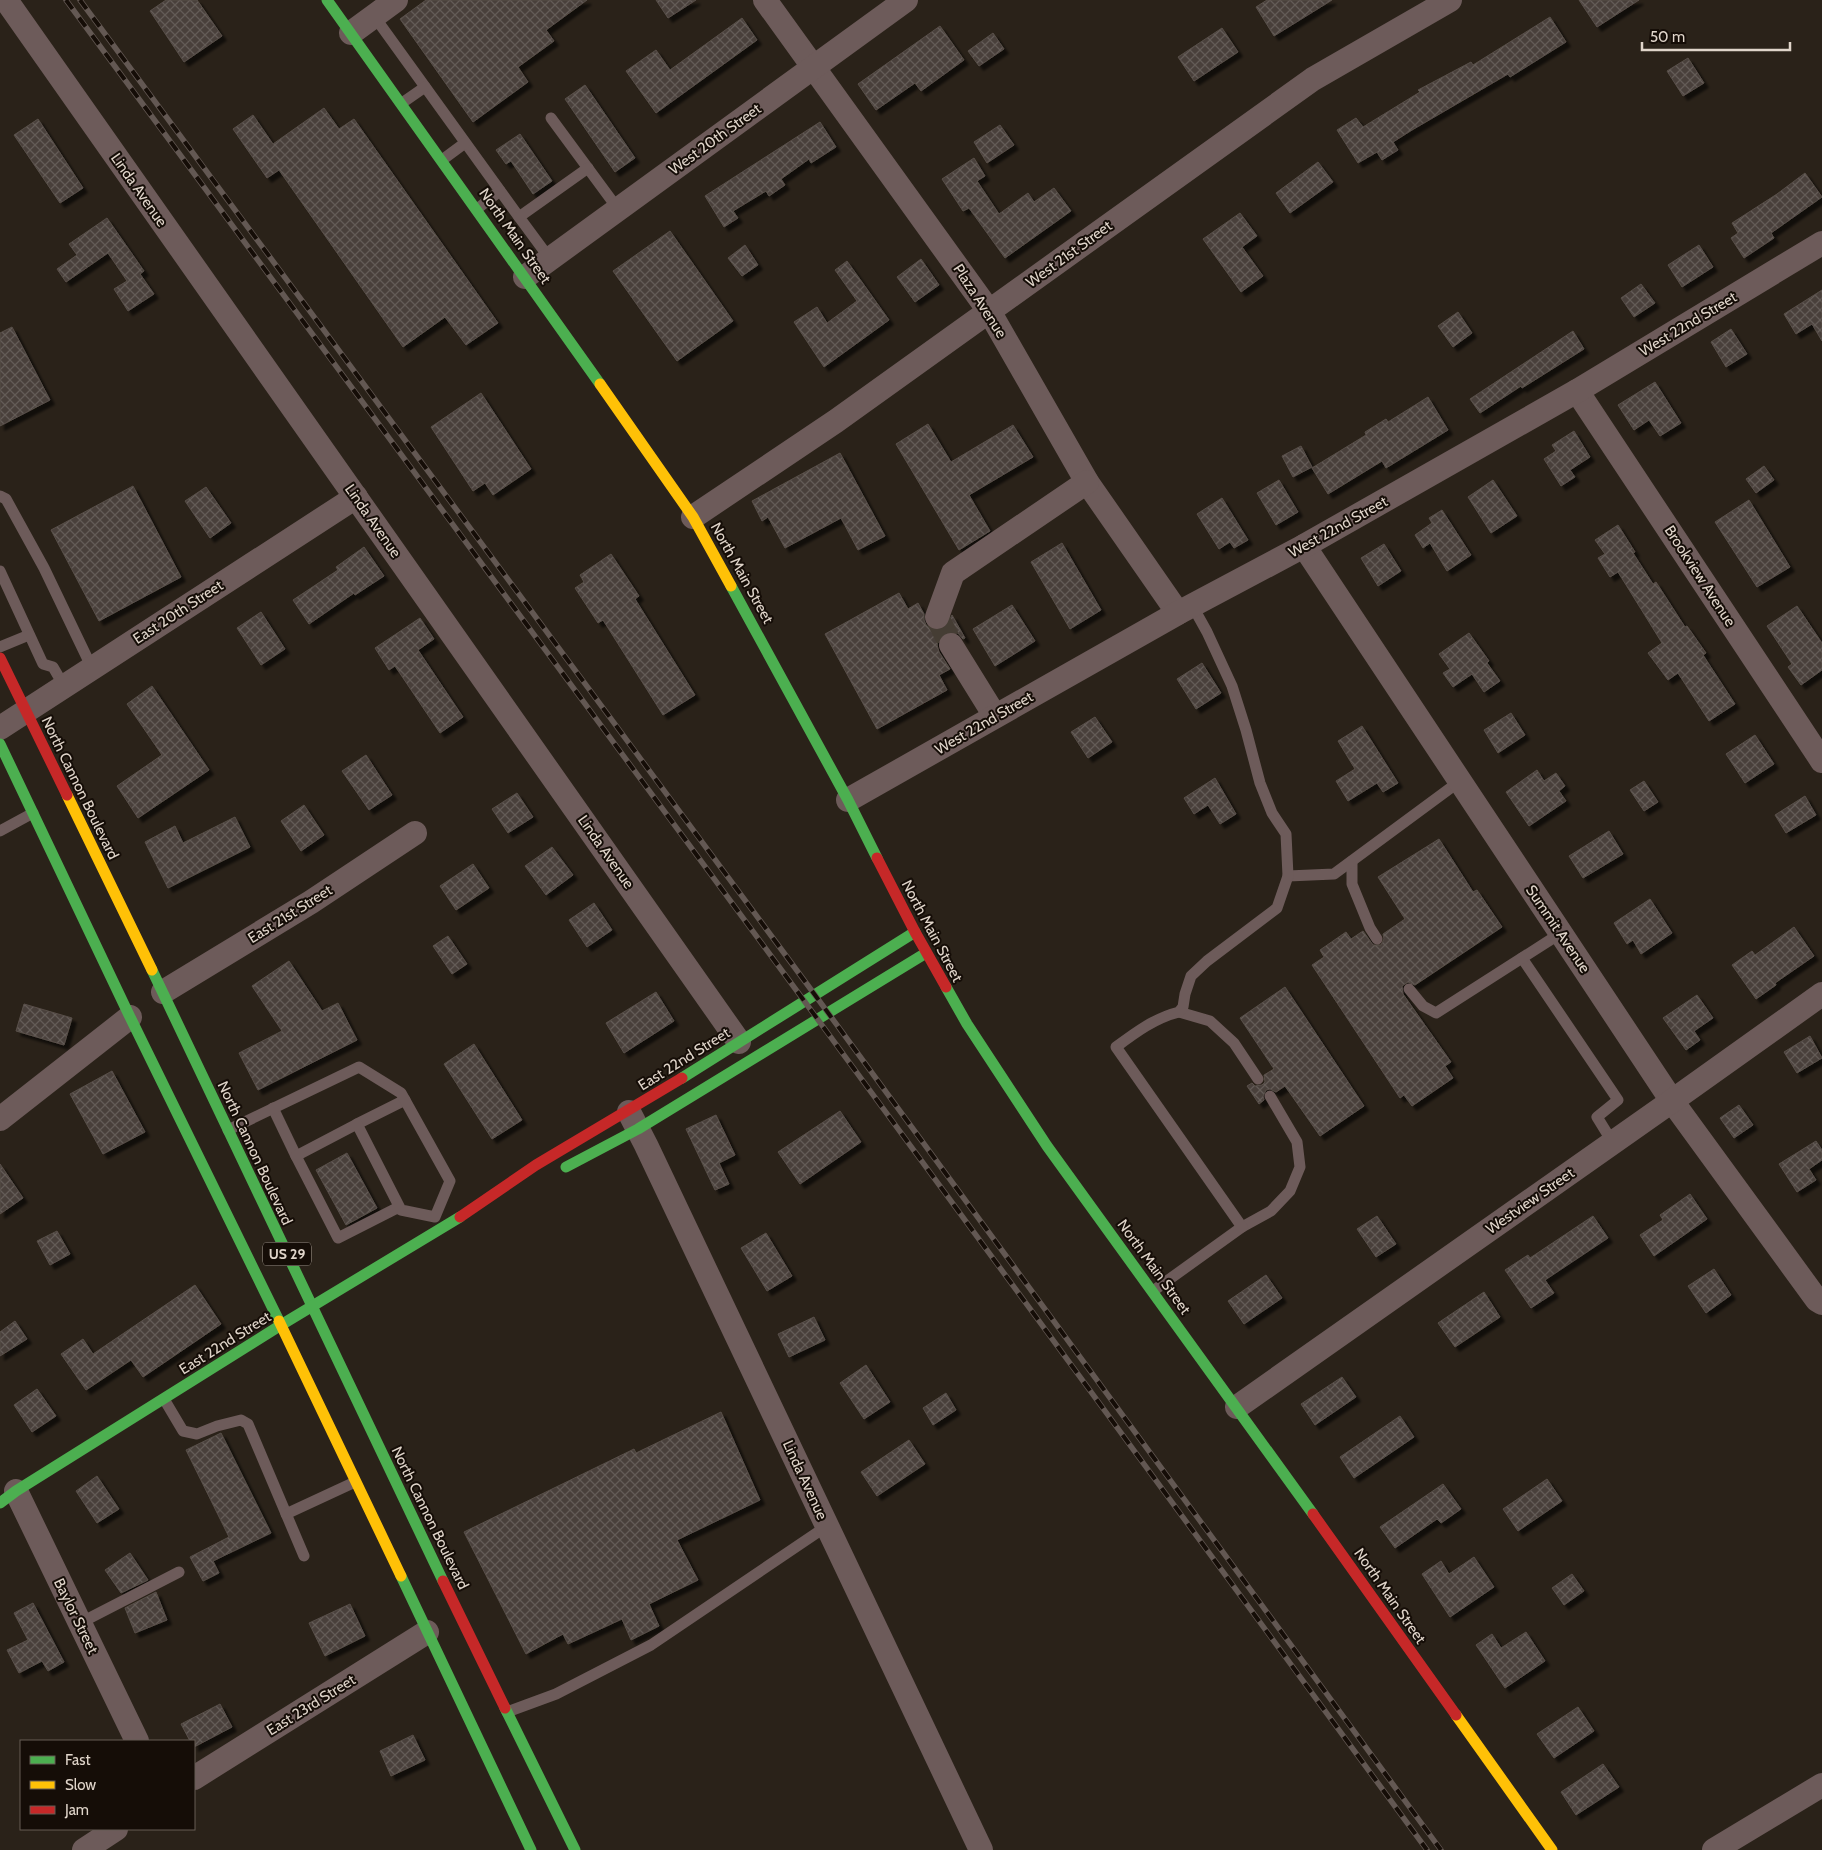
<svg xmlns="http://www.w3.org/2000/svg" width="1822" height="1850" font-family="Cabin,sans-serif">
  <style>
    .building { fill: url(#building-cross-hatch); stroke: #584f49; filter: url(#shadow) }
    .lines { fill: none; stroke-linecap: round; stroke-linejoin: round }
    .street-tunnel { stroke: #453d34; stroke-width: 24; stroke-dasharray: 24 12; stroke-linecap: butt }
    .lane { stroke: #6d5b5a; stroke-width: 11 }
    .street { stroke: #6d5b5a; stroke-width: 24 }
    .fast { stroke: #4caf50; stroke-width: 11 }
    .slow { stroke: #ffc107; stroke-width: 11 }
    .jam { stroke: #c62828; stroke-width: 11 }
    .rail-casing { stroke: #635853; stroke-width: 5.5 }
    .rail { stroke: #150d07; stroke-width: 4; stroke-dasharray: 11; stroke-linecap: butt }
    .labels { text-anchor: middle; stroke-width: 4; stroke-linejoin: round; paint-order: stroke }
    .shield { fill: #150d07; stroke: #a39990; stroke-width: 1 }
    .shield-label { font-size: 14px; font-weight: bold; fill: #e0d5ca }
    .street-label { font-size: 15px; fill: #e0d5ca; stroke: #150d07 }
  </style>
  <defs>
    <pattern id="building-cross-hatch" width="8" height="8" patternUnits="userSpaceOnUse" patternTransform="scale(1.25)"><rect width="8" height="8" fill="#49403b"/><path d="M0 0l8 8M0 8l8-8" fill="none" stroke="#635b56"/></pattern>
    <filter id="shadow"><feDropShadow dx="4.5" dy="4.5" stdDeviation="1" flood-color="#0009"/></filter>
  </defs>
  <rect width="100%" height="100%" fill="#2a2219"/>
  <g class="building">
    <path d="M166,0h31l25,36 -38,26 -34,-51z"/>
    <path d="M426,0h161l-41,30 8,11 -36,26 10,15 -55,40 -73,-103z"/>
    <path d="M656,0h40l-28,18z"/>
    <path d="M1267,0h65l-58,36 -18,-29z"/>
    <path d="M1579,0h60l-42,27z"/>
    <path d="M1550,17l16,25 -56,35 -2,-3 -96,56 -19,12 5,8 -16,10 -5,-8 -19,11 -21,-33 19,-12 7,9 57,-35 -2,-2 53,-28 2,3z"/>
    <path d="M742,18l15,22 -101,73 -30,-42 30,-21 14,20z"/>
    <path d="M940,26l24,34 -43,31 -6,-8 -39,27 -18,-26z"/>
    <path d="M1222,28l16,24 -44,29 -16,-24z"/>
    <path d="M993,33l11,16 -25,17 -11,-15z"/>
    <path d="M1688,58l16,25 -21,13 -16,-25z"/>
    <path d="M585,85l50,73 -20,14 -50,-73z"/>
    <path d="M324,108l15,21 15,-10 144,204 -32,22 -21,-28 -42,30 -124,-177 -12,8 -34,-49 20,-14 20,29z"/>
    <path d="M38,119l45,69 -23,15 -46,-68z"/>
    <path d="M820,122l16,25 -25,16 -2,-4 -28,20 4,6 -16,11 -3,-5 -33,20 5,7 -14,9 -19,-31z"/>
    <path d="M1000,125l14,20 -27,18 -13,-21z"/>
    <path d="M520,134l32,47 -19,13 -22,-33 -5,3 -10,-14z"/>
    <path d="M974,158l11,18 -8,5 22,33 29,-21 6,9 20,-14 17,23 -66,47 -36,-50 -6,3 -21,-32z"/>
    <path d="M1318,162l15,20 -43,31 -14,-20z"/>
    <path d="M1805,173l17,24 -51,36 3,5 -30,20 -13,-20 7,-5 -6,-10 45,-29z"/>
    <path d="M1240,213l17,23 -15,11 21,29 -22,16 -38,-53z"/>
    <path d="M107,218l37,53 -4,3 14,20 -26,17 -14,-22 13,-8 -19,-28 -42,29 -9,-13 20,-14 -8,-11z"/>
    <path d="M670,231l63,90 -56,40 -64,-90z"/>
    <path d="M745,245l13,20 -16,11 -14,-18z"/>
    <path d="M1699,245l14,22 -31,20 -14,-22z"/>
    <path d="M921,259l18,26 -24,17 -18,-25z"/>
    <path d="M847,261l42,59 -65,47 -30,-45 23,-15 10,16 30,-22 -22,-31z"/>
    <path d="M1641,284l14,19 -21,14 -13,-19z"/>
    <path d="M1822,290v51l-10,-17 -16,10 -12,-20z"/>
    <path d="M1458,312l14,21 -19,14 -15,-21z"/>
    <path d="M12,327l38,73 -50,26v-93z"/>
    <path d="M1731,329l16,25 -21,13 -15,-25z"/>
    <path d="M1573,331l11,18 -62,39 -1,-2 -41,27 -10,-14z"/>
    <path d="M1655,382l26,41 -21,13 -11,-16 -15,10 -16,-25z"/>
    <path d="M481,393l50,76 -38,26 -8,-12 -12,8 -42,-64z"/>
    <path d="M1428,397l20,33 -62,38 -4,-7 -54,33 -16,-26 54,-33 -1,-3 21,-13 2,3z"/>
    <path d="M928,424l23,38 62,-37 20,32 -64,38 21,36 -31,19 -63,-106z"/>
    <path d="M1574,431l16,26 -20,13 5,7 -14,9 -17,-27 12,-8 -4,-6z"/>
    <path d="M1301,446l11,21 -19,10 -11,-21z"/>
    <path d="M840,453l45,83 -27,14 -17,-32 -56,30 -17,-31 -6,4 -10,-20z"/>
    <path d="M1764,466l10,14 -18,13 -10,-14z"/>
    <path d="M1279,480l19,32 -22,13 -19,-32z"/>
    <path d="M1493,480l24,36 -26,17 -23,-36z"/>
    <path d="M133,486l48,91 -82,44 -48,-91z"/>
    <path d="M206,487l25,36 -21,15 -25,-37z"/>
    <path d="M1222,498l26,42 -14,8 -4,-6 -11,7 -22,-35z"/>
    <path d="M1749,500l41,67 -33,20 -42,-65z"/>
    <path d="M1442,510l29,45 -24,16 -17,-28 -7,5 -8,-13 17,-12 -3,-5z"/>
    <path d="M1618,525l17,27 -2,1 20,31 3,-2 29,45 2,-1 19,27 -3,2 32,49 -26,17 -31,-48 -10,7 -20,-27 14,-10 -44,-71 -8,5 -12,-19 7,-4 -10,-14z"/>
    <path d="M1062,543l39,67 -31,19 -39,-67z"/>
    <path d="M1384,544l17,27 -23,15 -17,-28z"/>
    <path d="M364,547l20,29 -29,19 -1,-2 -45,31 -16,-24 45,-30 -2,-3z"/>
    <path d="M611,554l28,42 -4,3 60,96 -32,20 -60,-95 -5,3 -23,-35 9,-6 -4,-7z"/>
    <path d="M899,593l9,16 10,-6 6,11v6l2,5 6,5 7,1 6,-3 7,-13 13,23 -2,1 -5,-6 -7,-2 -7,2 -5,6 -2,6 2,7 11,17 -11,6 8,15 -70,39 -52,-95z"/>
    <path d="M1012,605l23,36 -40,25 -22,-37z"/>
    <path d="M1797,606l25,37v27l-21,15 -13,-18 4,-3 -25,-38z"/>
    <path d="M261,612l24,37 -24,16 -24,-37z"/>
    <path d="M420,618l14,21 -16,11 45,67 -23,16 -45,-67 -6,4 -14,-22z"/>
    <path d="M1469,633l20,28 -2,2 13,18 -16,11 -12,-18 -19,13 -10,-14 7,-4 -11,-15z"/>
    <path d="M1202,663l19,30 -25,16 -19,-30z"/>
    <path d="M152,686l57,84 -71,48 -21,-32 45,-31 -35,-51z"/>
    <path d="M1511,713l14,22 -27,18 -14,-23z"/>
    <path d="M1095,717l17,25 -24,16 -17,-26z"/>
    <path d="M1362,726l36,57 -15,9 -6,-9 -29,18 -12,-20 19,-12 -17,-28z"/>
    <path d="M1755,735l19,29 -29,19 -19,-29z"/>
    <path d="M366,755l26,40 -23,15 -27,-39z"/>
    <path d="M1537,770l7,11 12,-8 9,13 -6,5 7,10 -37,25 -23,-34z"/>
    <path d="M1215,778l21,36 -16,10 -12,-19 -14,9 -10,-16z"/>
    <path d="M1644,781l14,21 -14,9 -14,-21z"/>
    <path d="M517,793l16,24 -25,16 -16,-24z"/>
    <path d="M1805,796l11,19 -30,18 -11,-18z"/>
    <path d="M304,805l20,30 -23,16 -20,-30z"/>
    <path d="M235,817l15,30 -82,41 -23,-46 30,-16 8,17z"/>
    <path d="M1609,831l14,23 -40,24 -14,-22z"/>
    <path d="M1439,839l34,53 4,-2 25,37 -87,58 -7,-3 -6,4 1,8 48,68 -6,4 8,12 -41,28 -8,-11 -4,3 -88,-133 12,-8 -4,-7 26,-18 5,7 12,-8 10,14h8l3,-6 -1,-5 22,-15 -27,-42z"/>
    <path d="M552,847l21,28 -27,20 -21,-29z"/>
    <path d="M473,864l16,24 -33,22 -16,-24z"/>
    <path d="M1650,899l22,34 -31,21 -8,-14 -6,4 -13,-21z"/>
    <path d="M594,903l18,27 -25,17 -18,-27z"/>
    <path d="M1794,927l20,29 -39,27 1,2 -20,14 -24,-34 20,-14 3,4z"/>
    <path d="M448,936l19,28 -15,10 -19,-28z"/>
    <path d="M289,961l33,50 16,-8 19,37 -99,50 -19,-37 43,-22 -30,-45z"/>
    <path d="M1285,987l79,119 -44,30 -35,-50 -9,6 -6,-3 -4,1 -3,6 1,4 -5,4 -12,-18 5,-3 3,3 7,-1 3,-3 -1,-7 10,-6 -34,-51z"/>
    <path d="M656,992l18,29 -50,32 -18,-30z"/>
    <path d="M1697,995l16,23 -19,13 6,9 -14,10 -23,-32z"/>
    <path d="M24,1004l48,14 -8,27 -48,-14z"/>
    <path d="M1810,1036l12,22 -25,15 -13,-21z"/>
    <path d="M474,1044l48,76 -30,19 -48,-75z"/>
    <path d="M112,1071l33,61 -42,22 -33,-60z"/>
    <path d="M1739,1105l14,20 -19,13 -14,-20z"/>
    <path d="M840,1111l21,31 -61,42 -22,-32z"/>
    <path d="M716,1115l19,40 -16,8 10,21 -14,6 -29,-61z"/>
    <path d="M1816,1141l6,9v10l-13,9 7,11 -19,12 -18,-28z"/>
    <path d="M347,1153l30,55 -31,17 -30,-55z"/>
    <path d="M0,1164l23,34 -23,16z"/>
    <path d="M1690,1194l17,25 -53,37 -14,-21 23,-15 -3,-5z"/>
    <path d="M1377,1216l19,28 -20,13 -19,-28z"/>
    <path d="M1593,1216l15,22 -63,42 9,13 -23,15 -26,-38 23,-15 2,3z"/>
    <path d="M57,1231l13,23 -20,11 -13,-24z"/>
    <path d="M766,1233l26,43 -25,15 -26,-43z"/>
    <path d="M1714,1269l17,26 -25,18 -18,-27z"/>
    <path d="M1266,1275l16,23 -38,26 -16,-23z"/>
    <path d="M195,1285l26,39 -78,53 -12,-17 -45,30 -25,-36 22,-15 10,15z"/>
    <path d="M1484,1292l16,25 -45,30 -17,-24z"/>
    <path d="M814,1317l11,23 -36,17 -11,-23z"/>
    <path d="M15,1321l12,18 -27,17v-24z"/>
    <path d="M866,1365l24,37 -26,17 -24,-36z"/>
    <path d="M1342,1377l14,20 -41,28 -14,-21z"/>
    <path d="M37,1389l19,27 -24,16 -18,-27z"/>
    <path d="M946,1393l10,17 -23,15 -10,-17z"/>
    <path d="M721,1412l39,88 -83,40 21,40 -49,24 10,22 -28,14 -9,-21 -54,25 -5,-10 -37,20 -62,-122 170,-83 2,4z"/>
    <path d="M1400,1416l14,21 -60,41 -14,-21z"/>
    <path d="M221,1433l50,100 -58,28 6,12 -16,8 -13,-24 39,-20 -43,-87z"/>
    <path d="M909,1440l16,24 -48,32 -16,-24z"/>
    <path d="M97,1476l22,33 -22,14 -21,-32z"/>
    <path d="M1547,1479l15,22 -44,30 -15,-22z"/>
    <path d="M1443,1484l18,25 -20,14 -4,-4 -42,29 -15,-21z"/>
    <path d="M130,1553l18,27 -27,13 -16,-23z"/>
    <path d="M1474,1557l20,30 -44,30 -28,-43 19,-13 8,13z"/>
    <path d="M1572,1574l12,17 -20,14 -12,-17z"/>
    <path d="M156,1592l11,28 -32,13 -10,-25z"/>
    <path d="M33,1603l31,59 -16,9 -6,-10 -23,12 -12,-23 21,-10 -14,-27z"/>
    <path d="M350,1604l15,32 -40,20 -16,-33z"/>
    <path d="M1526,1632l19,29 -40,27 -29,-43 16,-11 9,14z"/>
    <path d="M220,1704l12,23 -38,20v-6h-4l-9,-17z"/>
    <path d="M1578,1707l16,24 -40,27 -17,-24z"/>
    <path d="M413,1735l12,25 -34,16 -11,-25z"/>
    <path d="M1603,1764l16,23 -43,28 -15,-23z"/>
  </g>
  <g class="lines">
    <path class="street-tunnel" d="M937,617l14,28"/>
    <g class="lane">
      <path d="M374,16l145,201"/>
      <path d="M402,103l23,-16"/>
      <path d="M551,118l67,91"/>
      <path d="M442,160l23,-17"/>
      <path d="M477,209l23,-18"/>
      <path d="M550,259l-31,-42 69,-49"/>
      <path d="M0,496l6,3 38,69 48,100"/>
      <path d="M0,571l43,93 10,3 11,19"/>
      <path d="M0,647l29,-12"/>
      <path d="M0,831l33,-18"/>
      <path d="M1352,861v23l18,44 7,11"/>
      <path d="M1288,876l46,-2 126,-93"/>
      <path d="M1522,958l96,142 -21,17 16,26"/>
      <path d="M1409,989l14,17 13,7 125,-80"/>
      <path d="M1179,1012l31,9 24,22 24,36"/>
      <path d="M273,1108l23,48"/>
      <path d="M357,1124l48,-24"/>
      <path d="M228,1130l131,-63 42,26 49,88 -15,36 -34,-7 -44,-86 -61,32 42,82 61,-31"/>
      <path d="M1242,1227l29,-16 19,-20 10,-24 -3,-25 -27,-46"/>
      <path d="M1153,1291l89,-64 -126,-180c20,-15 39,-29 63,-35l4,-5 2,-13 6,-18 16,-15 70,-53 11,-32 -2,-42 -14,-21 -12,-30 -14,-53 -14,-44 -25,-54 -15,-27"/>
      <path d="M164,1399l19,32 14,3 20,-8 24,-6 7,4 56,132"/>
      <path d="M286,1514l69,-32"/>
      <path d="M80,1623l99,-51"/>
      <path d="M507,1712l49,-18 95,-49 176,-119"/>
    </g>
    <g class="street">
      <path d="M6,0l733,1042"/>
      <path d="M765,0l224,311 98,171 91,131"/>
      <path d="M351,33l45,-33"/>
      <path d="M525,277l381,-277"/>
      <path d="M1577,391l245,370"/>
      <path d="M693,517l143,-96 477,-342 137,-79"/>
      <path d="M1304,546l368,555 145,199 5,3"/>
      <path d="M937,617l16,-44 134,-91"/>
      <path d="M951,645l44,71"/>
      <path d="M0,728l356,-231"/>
      <path d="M848,800l330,-187 126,-67 273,-155 245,-148"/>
      <path d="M163,992l148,-90 104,-69"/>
      <path d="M629,1112l17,33 335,705"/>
      <path d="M0,1119l130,-102"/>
      <path d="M1237,1407l435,-306 150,-107"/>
      <path d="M16,1491l121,250"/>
      <path d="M194,1778l233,-146"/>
      <path d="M84,1850l32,-21"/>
      <path d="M1714,1850l108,-65"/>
    </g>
    <g class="fast">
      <path d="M327,0l273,384"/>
      <path d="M731,586l117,214 29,58"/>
      <path d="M0,744l130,273 149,304"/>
      <path d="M152,970l291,611"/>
      <path d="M946,987l21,37 80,122 266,368"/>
      <path d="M682,1078l233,-146"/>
      <path d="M566,1167l72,-38 288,-176"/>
      <path d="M0,1503l16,-12 265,-166 179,-108"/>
      <path d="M401,1576l130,274"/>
      <path d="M505,1708l70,142"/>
    </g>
    <g class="slow">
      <path d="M600,384l93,133 38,69"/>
      <path d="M67,795l85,175"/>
      <path d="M279,1321l122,255"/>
      <path d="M1456,1715l96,135"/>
    </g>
    <g class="jam">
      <path d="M0,658l67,137"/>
      <path d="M877,858l38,74 31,55"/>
      <path d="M460,1217l76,-52 146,-87"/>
      <path d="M1313,1514l143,201"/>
      <path d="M443,1581l62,127"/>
    </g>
    <defs>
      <g id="rail">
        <path d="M66,0l739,1002 622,848"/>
        <path d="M80,0l735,995 626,855"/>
      </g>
    </defs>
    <use href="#rail" class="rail-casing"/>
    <use href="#rail" class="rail"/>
  </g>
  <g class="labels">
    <rect class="shield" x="263" y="1242.5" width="48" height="23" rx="4"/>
    <g class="shield-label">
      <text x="287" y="1259">US 29</text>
    </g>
    <g class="street-label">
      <text transform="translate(715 139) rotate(-36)" y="5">West 20th Street</text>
      <text transform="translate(139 190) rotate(55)" y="5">Linda Avenue</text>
      <text transform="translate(515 236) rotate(55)" y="5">North Main Street</text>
      <text transform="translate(1069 254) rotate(-36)" y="5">West 21st Street</text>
      <text transform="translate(980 301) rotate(57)" y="5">Plaza Avenue</text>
      <text transform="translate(1688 324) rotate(-31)" y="5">West 22nd Street</text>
      <text transform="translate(373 521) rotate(55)" y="5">Linda Avenue</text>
      <text transform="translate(1338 527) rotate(-29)" y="5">West 22nd Street</text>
      <text transform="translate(742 573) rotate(61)" y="5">North Main Street</text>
      <text transform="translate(1700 576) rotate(57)" y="5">Brookview Avenue</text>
      <text transform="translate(178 612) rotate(-33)" y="5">East 20th Street</text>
      <text transform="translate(984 723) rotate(-30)" y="5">West 22nd Street</text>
      <text transform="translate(80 788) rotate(64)" y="5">North Cannon Boulevard</text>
      <text transform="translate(606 852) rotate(55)" y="5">Linda Avenue</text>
      <text transform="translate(290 914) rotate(-32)" y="5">East 21st Street</text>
      <text transform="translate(1558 929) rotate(56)" y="5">Summit Avenue</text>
      <text transform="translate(932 931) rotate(62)" y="5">North Main Street</text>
      <text transform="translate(684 1059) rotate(-32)" y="5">East 22nd Street</text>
      <text transform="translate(255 1153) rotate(65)" y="5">North Cannon Boulevard</text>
      <text transform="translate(1530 1201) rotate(-35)" y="5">Westview Street</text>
      <text transform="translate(1154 1267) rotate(54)" y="5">North Main Street</text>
      <text transform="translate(225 1343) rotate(-32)" y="5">East 22nd Street</text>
      <text transform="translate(805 1480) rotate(65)" y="5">Linda Avenue</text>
      <text transform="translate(430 1518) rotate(64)" y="5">North Cannon Boulevard</text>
      <text transform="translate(1390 1596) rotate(55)" y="5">North Main Street</text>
      <text transform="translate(76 1616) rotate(64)" y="5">Baylor Street</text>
      <text transform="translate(311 1705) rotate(-32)" y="5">East 23rd Street</text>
    </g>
  </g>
  <rect x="20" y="1740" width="175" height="90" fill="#150d07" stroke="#665d55"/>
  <rect x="30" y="1756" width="25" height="8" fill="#4caf50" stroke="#665d55"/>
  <text x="65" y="1765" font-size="15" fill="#e0d5ca">Fast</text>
  <rect x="30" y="1781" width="25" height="8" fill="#ffc107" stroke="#665d55"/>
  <text x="65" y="1790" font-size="15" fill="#e0d5ca">Slow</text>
  <rect x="30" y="1806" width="25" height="8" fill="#c62828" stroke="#665d55"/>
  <text x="65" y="1815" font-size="15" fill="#e0d5ca">Jam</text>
  <path d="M1642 42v8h148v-8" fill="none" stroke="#e0d5ca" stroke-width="2.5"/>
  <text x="1650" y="42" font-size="15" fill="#e0d5ca" stroke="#150d07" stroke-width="4" paint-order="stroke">50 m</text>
</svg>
